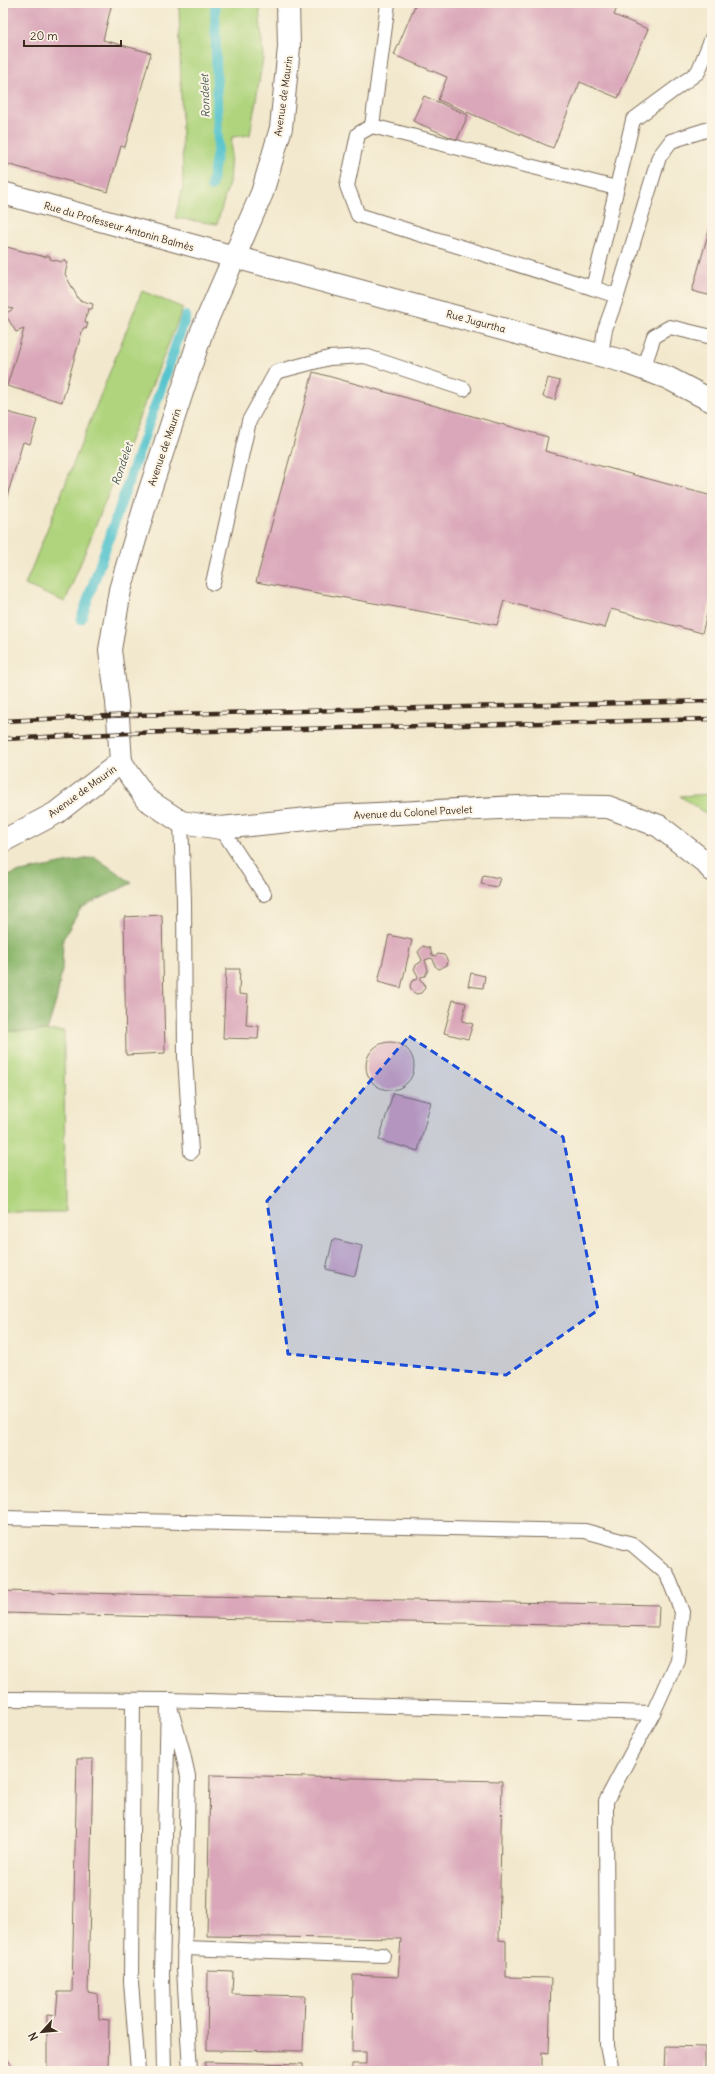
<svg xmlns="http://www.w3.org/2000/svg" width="715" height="2074" font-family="Delius,sans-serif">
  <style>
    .green { fill: #afd47d; stroke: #757f4e }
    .forest { fill: #8bb66c; stroke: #637045 }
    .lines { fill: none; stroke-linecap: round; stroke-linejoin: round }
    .stream { stroke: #58c5ce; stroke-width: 10 }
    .building { fill: #daa7ba }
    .lane-casing { stroke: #7b6c5b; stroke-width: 16 }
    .street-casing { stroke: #7b6c5b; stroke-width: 24 }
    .lane { stroke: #fff; stroke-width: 14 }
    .street { stroke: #fff; stroke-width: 22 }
    .rail-casing { stroke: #3b2a1e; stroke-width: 4.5 }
    .rail { stroke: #fcf5e5; stroke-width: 3; stroke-dasharray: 9; stroke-linecap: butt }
    .marked { fill: #1d4ed8; fill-opacity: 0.2; stroke: #1d4ed8; stroke-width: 3; stroke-dasharray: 8 5; stroke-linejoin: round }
    .labels { text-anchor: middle; stroke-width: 4; stroke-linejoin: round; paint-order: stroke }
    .street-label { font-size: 10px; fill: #3b2a1e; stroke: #fcf5e5 }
    .water-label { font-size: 11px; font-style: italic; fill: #445853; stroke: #fcf5e5 }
  </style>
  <rect width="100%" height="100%" fill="#fcf5e5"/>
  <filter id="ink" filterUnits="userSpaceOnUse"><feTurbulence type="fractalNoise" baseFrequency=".025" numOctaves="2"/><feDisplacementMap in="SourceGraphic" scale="8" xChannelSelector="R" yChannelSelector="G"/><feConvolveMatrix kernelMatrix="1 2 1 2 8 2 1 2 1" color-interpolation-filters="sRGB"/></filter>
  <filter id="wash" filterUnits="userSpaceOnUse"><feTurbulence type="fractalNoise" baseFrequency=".012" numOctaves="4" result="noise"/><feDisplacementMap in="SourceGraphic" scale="16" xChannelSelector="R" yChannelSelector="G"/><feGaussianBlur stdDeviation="0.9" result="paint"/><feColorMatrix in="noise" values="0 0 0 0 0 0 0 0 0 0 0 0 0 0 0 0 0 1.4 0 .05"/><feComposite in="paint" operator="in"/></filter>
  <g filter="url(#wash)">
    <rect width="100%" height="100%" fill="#f2e8cd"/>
    <g class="green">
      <path d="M179,3h80l4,55 -13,77 -18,2 -3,46 -12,41 -42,-6 8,-32z"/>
      <path d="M142,291l41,17 -118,294 -40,-17z"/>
      <path d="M712,794v24l-32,-22z"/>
      <path d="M3,1031h61l1,181h-62z"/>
    </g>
    <path class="forest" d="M95,857l37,26 -51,25 -18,31 -1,30 -5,29 -10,33h-44v-127l2,-6 -2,1v-21l13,-5z"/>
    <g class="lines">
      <g class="stream">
        <path d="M211,187l7,-41 -3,-143"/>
        <path d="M81,619l105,-303"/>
      </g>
    </g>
    <g id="blocks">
      <g class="building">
        <path d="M3,3h109l-9,37 48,13 -26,94 -4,-1 -13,46 -105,-29z"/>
        <path d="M416,3h203l-5,12 34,14 -30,69 -38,-16 -27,66 -115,-48 9,-23 -53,-22z"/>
        <path d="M424,96l44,19 -11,25 -44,-19z"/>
        <path d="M712,220v76l-20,-5z"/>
        <path d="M3,246l42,11v-1h5v3l12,3 1,-2 5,2 -3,12 14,26 14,4 -1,5h-4l-3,13 3,1 -2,6 -3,-1 -21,74 -55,-16 17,-57 -8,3 -11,-18 8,-5 -10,-3z"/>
        <path d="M313,372l235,65 -3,14 167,45v100l-10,37 -91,-24 -6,19 -101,-27 -7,24 -241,-43z"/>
        <path d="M548,378l12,3 -5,19 -12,-3z"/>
        <path d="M3,411l34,9 -7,24 -7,-2 -20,68z"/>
        <path d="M483,875l17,3 -3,9 -16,-3z"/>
        <path d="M162,915l3,138 -39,2 -2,-138z"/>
        <path d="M389,935l23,5 -11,48 -23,-6z"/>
        <path d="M423,946l7,2 2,7 3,1 3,-2 6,1 4,6 -1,4 -8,4 -4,-3 -2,-7 -2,-1 -6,2 3,10 -3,6 -4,1 -1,3 4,3 1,5 -4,5 -5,1 -5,-4 -1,-5 2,-4 5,-2 1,-3 -4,-7 2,-4 5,-3 1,-2 -4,-8z"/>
        <path d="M226,969h14l-1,25 9,1 -2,30 13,1 -1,13 -35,-1z"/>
        <path d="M471,973l14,3 -2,12 -15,-2z"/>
        <path d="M453,1000l13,3 -4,18 11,3 -5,15 -24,-6z"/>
        <circle cx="390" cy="1066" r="24"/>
        <path d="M393,1093l38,9 -13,49 -39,-11z"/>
        <path d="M333,1239l29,7 -7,30 -29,-7z"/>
        <path d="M3,1591l200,5 456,9 -1,22 -455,-9 -200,-5z"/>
        <path d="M77,1759h16l-5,233 10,2 1,25 10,1 -1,51h-61v-56l9,1 2,-24h14z"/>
        <path d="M210,1775l292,6 -3,159 7,1v36l45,1 -2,75 -7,-1v19h-190v-7h14v-12h-14l1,-77 45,2 3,-38 -194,-3z"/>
        <path d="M208,1971l25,1 -1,22 73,2 -2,55 -96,-1z"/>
        <path d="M665,2046l40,1v24h-41z"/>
        <path d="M3,2054l14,17h-14z"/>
        <path d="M205,2062l98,2v7h-98z"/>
      </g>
    </g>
  </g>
  <g filter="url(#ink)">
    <use href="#blocks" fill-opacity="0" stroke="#7b6c5b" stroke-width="1"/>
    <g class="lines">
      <defs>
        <g id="lane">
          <path d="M388,3l-16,123 244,62"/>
          <path d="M372,126l-14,8 -11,52 11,29 235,73"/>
          <path d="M617,296l-24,-8 40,-168 65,-48 14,-34"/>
          <path d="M601,355l4,-26 12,-33 42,-139 12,-16 41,-13"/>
          <path d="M643,369l11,-33 16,-9 42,10"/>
          <path d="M213,583l36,-162 27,-49 53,-14 36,-2 99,33"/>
          <path d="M181,822l3,78 1,157 6,95"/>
          <path d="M221,828l43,66"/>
          <path d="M3,1518l582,13 47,13 35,30 15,38 -5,48 -24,53 -47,88 1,245 5,25"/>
          <path d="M3,1699l165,1 -6,275 2,96"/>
          <path d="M133,1700l-2,282 7,89"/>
          <path d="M184,1948l199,7"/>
          <path d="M190,2071l-6,-102 4,-193 -6,-27 -14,-49 485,13"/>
        </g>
        <g id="street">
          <path d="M3,193c206,58 412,113 619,168l46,17 44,23"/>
          <path d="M121,762l-4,-60 -7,-52 10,-60 27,-91 55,-168 60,-138 19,-65 8,-81 -1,-44"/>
          <path d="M121,762l25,37 35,23 40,6 115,-12 202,-10 70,1 51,19 46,36 7,8"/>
          <path d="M3,841l53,-28 65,-51"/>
        </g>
      </defs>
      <use href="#lane" class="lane-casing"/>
      <use href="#street" class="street-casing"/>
      <use href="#lane" class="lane"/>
      <use href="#street" class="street"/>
      <defs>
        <g id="rail">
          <path d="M3,721l129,-6 580,-14"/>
          <path d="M3,739l127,-6 582,-14"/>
        </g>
      </defs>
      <use href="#rail" class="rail-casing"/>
      <use href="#rail" class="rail"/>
    </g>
  </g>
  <path class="marked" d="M409,1036l154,101 35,173 -92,65 -218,-21 -21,-153z"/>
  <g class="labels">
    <g class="street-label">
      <text transform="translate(283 96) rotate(-82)" y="4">Avenue de Maurin</text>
      <text transform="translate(119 226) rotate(16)" y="4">Rue du Professeur Antonin Balmès</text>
      <text transform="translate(476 321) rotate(15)" y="4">Rue Jugurtha</text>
      <text transform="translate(164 447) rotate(-71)" y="4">Avenue de Maurin</text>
      <text transform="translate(82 791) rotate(-36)" y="4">Avenue de Maurin</text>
      <text transform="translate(413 812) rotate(-3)" y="4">Avenue du Colonel Pavelet</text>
    </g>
    <g class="water-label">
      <text transform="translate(205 96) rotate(-92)" y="4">Rondelet</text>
      <text transform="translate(122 464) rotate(-71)" y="4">Rondelet</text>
    </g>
  </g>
  <rect width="715" height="2074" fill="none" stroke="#fcf5e5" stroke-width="16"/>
  <g transform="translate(42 2032) rotate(243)" stroke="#fcf5e5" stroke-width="3" paint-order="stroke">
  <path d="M0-3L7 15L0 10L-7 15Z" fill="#3b2a1e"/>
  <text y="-6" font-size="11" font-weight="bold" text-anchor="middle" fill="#3b2a1e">N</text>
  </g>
  <path d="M24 40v6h97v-6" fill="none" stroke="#3b2a1e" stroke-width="2"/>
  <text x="30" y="40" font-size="12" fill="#3b2a1e" stroke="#fcf5e5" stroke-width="3" paint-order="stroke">20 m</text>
</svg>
